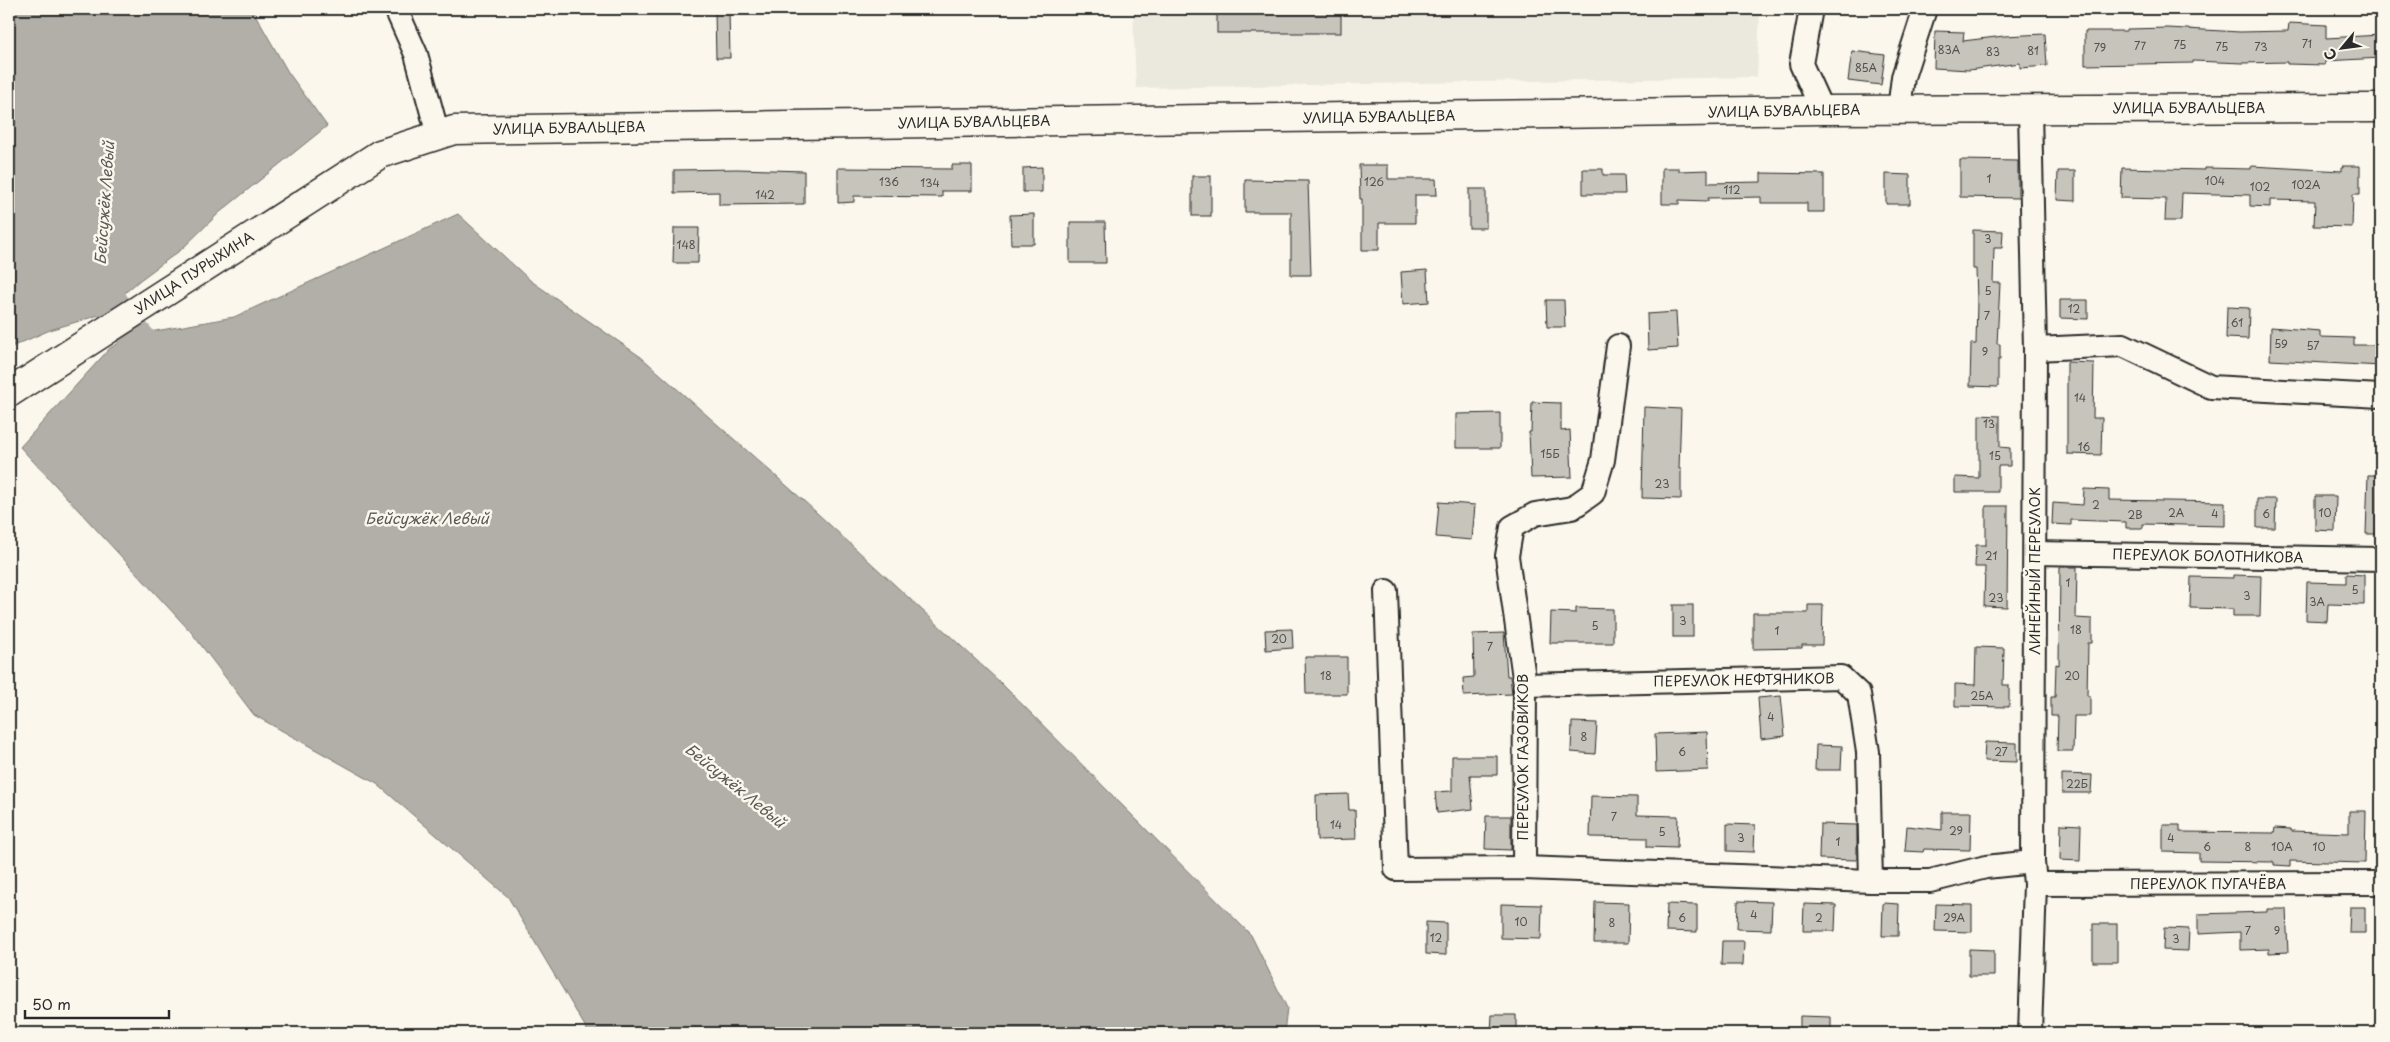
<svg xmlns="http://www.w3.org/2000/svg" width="2390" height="1042" font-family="'Playpen Sans',sans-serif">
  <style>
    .built { fill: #ebe8de }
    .water { fill: #b1afa7; stroke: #7b7a75 }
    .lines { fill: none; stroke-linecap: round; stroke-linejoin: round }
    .river { stroke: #b1afa7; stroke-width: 35 }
    .building { fill: #c7c4bc; stroke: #2b2b2b }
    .street-casing { stroke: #2b2b2b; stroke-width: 26 }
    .secondary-casing { stroke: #2b2b2b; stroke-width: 31 }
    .street { stroke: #fbf7ec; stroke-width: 22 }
    .secondary { stroke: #fbf7ec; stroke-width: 28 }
    .labels { text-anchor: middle; stroke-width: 5; stroke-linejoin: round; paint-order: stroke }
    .number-label { font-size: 11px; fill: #52514f }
    .street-label { font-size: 14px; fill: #2b2b2b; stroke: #fbf7ec }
    .water-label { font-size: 15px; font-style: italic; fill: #5a5956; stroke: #fbf7ec }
  </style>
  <rect width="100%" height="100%" fill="#fbf7ec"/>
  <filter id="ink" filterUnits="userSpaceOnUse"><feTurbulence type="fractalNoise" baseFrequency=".02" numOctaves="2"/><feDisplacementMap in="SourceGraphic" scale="10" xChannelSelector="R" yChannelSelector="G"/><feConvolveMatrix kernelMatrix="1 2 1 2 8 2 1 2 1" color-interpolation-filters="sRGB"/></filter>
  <g filter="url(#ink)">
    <path class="built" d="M1133,9h627l-3,68 -621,11z"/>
    <g class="water">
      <path d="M9,9h243l36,63 39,54 -108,87 -37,36 -42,31 -41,35 -49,15 -41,18z"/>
      <path d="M458,214l73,67 110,76 163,144 197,182 250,252 36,73 -3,25h-695l-81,-136 -131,-113 -123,-69 -63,-83 -171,-185 90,-99 23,-13 101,-18z"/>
    </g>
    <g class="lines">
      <path class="river" d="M100,260c-2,44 39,81 67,110"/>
    </g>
    <g class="building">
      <rect x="1217" y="9" width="124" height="24"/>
      <path d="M729,11l1,47h-14l-1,-46z"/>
      <path d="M2289,23l37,2v13l55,-3v23l-56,3v4l-38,-1v-2l-44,1 -50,-2v2l-108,2v-34h42v-2l41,-1 72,4 48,-1z"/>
      <path d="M1935,31l29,1 -1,9 41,-5 41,-2 2,32 -27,2v-5l-51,7 -35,-2z"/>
      <path d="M1852,51l33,4 -4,30 -33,-4z"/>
      <path d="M1960,160l58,1v37l-58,-1z"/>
      <path d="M952,165h20v26h-30v6l-88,-1v6l-16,1v-35l114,1z"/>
      <path d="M1359,165h29v14h48l1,16h-22v28h-36v27h-17v-51h-2z"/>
      <path d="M2251,166l91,5v-5h18v28h-7l-1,33 -38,-1 1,-25 -45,-1v7l-20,-1v-11l-68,-2 -1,28h-16l1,-22 -45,-1 1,-30 83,2v-2l46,1z"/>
      <path d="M1042,167v25h-19v-24z"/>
      <path d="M1662,168h17v3l29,-1v13l53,-1v-9l63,1v38h-17v-9h-46v-6l-53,1v3l-29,-1v4h-17z"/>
      <path d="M737,169l67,2v33l-85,1v-13l-45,1v-23z"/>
      <path d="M1583,169h20v6h21l1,19h-42z"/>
      <path d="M2058,171h17v30l-18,-1z"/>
      <path d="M1886,174l24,1v29h-24z"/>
      <rect x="1192" y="176" width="19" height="40"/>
      <path d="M1245,180l63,1 3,94h-20v-63h-46z"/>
      <rect x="1469" y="189" width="17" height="39"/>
      <path d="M1034,214v30h-23l-1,-29z"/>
      <path d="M1070,222h35l1,41h-36z"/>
      <path d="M674,228h25l-1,35h-25z"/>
      <path d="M1973,230l30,1 -1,17h-8l-1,35h7l-3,61h3v16h-2v27l-28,-1 1,-42h5l1,-44 -1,-31h-3z"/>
      <path d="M1427,270l2,32 -26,2 -2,-32z"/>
      <path d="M1546,300h18l1,27h-18z"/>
      <path d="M2060,300h28v19l-28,-1z"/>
      <path d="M2227,307l22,1 -1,31 -22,-1z"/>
      <path d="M1676,312l2,36 -30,2 -1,-36z"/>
      <path d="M2271,327l49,4v6l34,1v7h27v21l-111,-6z"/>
      <path d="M2067,362l27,1 -1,55h9l-1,37 -34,-1z"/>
      <path d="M1532,402l29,1v28l9,-1 2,47 -41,1 -2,-46h2z"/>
      <path d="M1644,407l37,2 -2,60h2v30l-39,-1z"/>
      <path d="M1500,413v35h-44v-34z"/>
      <path d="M1979,415l21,1v31l10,1v18h-12v26h-43v-15l24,1z"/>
      <path d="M2368,475h13v59h-15z"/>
      <path d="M2084,489l25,1v10l116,2v24l-82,-2v4h-17v-6l-55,-2v5l-19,-1 1,-21 30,2z"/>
      <path d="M2315,496h21l-1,35 -20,-1z"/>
      <path d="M2257,499h19l-1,29h-18z"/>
      <path d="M1439,502l36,3 -3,35 -36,-3z"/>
      <path d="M1986,506h22l-1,101 -23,-1 1,-39h-10l1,-22h10z"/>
      <path d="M2060,567h17l-1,51 16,1v24h-4l-1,53h3v20h-16l-1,35h-16l1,-35h-7v-19h4l1,-33 3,1z"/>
      <path d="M2346,574l18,1v30l-36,-1 -1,17 -21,-1 1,-38 39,1z"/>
      <path d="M2233,575l28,1 -1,40h-27v-7l-43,-1 1,-31 42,1z"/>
      <rect x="1673" y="605" width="20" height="32"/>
      <path d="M1808,605h15l-1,40h-20v3l-49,1v-36h55z"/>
      <path d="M1576,608l37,1v34h-63l1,-31 25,1z"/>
      <path d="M1292,629l1,19 -27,2 -1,-20z"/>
      <path d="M1504,633l3,43h3l2,18 -48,2 -1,-18 11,-1 -1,-43z"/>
      <path d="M1976,647l28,1 -1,37h6v22l-54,-1v-22l20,1z"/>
      <path d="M1305,657h42v37h-41z"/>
      <path d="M1781,696l4,40 -24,3 -3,-41z"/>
      <path d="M1572,722l25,1 -2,31 -24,-2z"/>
      <path d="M1707,732l1,38 -52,2 -1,-38z"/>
      <path d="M1985,742l32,1v19l-33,-1z"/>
      <path d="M1816,745l26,1 -1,24h-26z"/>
      <path d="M1452,756h45v19h-27l3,34 -36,4 -2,-21 17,-1z"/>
      <path d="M2062,774l30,1 -1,18h-29z"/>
      <path d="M1348,794l1,16h6l1,29 -39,1 -1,-45z"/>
      <path d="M1591,796l46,1v18l41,1 -1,32 -30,-1v-9l-57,-1z"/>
      <path d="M2349,811h17l-1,52 -75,-2v5l-16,-1v-3l-75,-1v-8l-36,-1v-27h17v7l94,1 1,-5 16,1v2l58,2z"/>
      <path d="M1942,812h29l-1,38 -46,-1 -1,3 -18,-1 2,-25 35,4z"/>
      <path d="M1486,816h25v34l-26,-1z"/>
      <path d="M1727,824l28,1 -1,27 -27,-1z"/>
      <path d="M1820,824l37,1v35l-38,-1z"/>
      <path d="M2061,824l20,1 -1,36 -20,-1z"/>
      <path d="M1738,901l34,1 -1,28 -34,-1z"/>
      <path d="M1595,902l34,1 -1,40h-34z"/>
      <path d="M1883,903l16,1 -1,32h-16z"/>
      <path d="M1501,904l41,1 -1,34 -40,-1z"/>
      <path d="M1667,904l30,1v27l-31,-1z"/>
      <path d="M1804,904l32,1 -1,26h-32z"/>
      <path d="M1936,904l36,1v27l-37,-1z"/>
      <path d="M2350,907h15v26h-16z"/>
      <path d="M2267,909h19l2,43 -19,1v-4l-29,1v-18l-42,2v-20l69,-2z"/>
      <path d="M1426,922l20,1v32l-20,-1z"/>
      <rect x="2093" y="924" width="24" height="38"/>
      <path d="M2164,928l25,1 -1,22 -25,-1z"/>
      <path d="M1722,941h22l-1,24h-22z"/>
      <path d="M1969,949l25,1v26h-25z"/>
      <path d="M1492,1015h24v18h-25z"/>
      <path d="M1800,1016l31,1v16h-31z"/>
    </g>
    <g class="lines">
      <defs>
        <g id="street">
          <path d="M396,9l20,45 22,81"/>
          <path d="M1811,9l-10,55 21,46"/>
          <path d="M1899,110l4,-33 22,-68"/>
          <path d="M2035,349l88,-4 88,42 170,9"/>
          <path d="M2035,553l346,6"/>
          <path d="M1386,591l10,278 128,-1 347,13h59l56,-14 47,-5"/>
          <path d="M1525,685l316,-8 18,17 9,58 3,129"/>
          <path d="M1524,868l1,-183 -18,-129 5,-29 23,-13 37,-6 21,-15 10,-33 15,-114"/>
          <path d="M2035,884l346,-1"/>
          <path d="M2030,1033l5,-149 -2,-22 2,-513 -5,-240"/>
        </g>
        <path id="secondary" d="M9,393l371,-239 74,-24 1368,-20 559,-2"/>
      </defs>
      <use href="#street" class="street-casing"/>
      <use href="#secondary" class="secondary-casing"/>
      <use href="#street" class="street"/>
      <use href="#secondary" class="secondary"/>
    </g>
  </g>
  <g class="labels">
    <g class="number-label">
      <text x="2307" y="48">71</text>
      <text x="2180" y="49">75</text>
      <text x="2140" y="50">77</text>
      <text x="2222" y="51">75</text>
      <text x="2261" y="51">73</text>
      <text x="2100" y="52">79</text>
      <text x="1949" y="54">83А</text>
      <text x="2033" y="55">81</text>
      <text x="1993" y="56">83</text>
      <text x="1866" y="72">85А</text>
      <text x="1989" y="183">1</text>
      <text x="2215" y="185">104</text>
      <text x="889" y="186">136</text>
      <text x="1374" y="186">126</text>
      <text x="930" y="187">134</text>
      <text x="2306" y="189">102А</text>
      <text x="2260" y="191">102</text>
      <text x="1732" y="194">112</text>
      <text x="765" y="199">142</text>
      <text x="1988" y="243">3</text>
      <text x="686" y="249">148</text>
      <text x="1988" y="295">5</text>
      <text x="2074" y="313">12</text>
      <text x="1987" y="320">7</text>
      <text x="2237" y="327">61</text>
      <text x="2281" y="348">59</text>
      <text x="2313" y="350">57</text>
      <text x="1985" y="356">9</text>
      <text x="2080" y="402">14</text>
      <text x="1989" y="428">13</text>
      <text x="2084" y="451">16</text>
      <text x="1550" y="458">15Б</text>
      <text x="1995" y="460">15</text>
      <text x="1662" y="488">23</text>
      <text x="2096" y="509">2</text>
      <text x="2176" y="517">2А</text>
      <text x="2325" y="517">10</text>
      <text x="2215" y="518">4</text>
      <text x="2266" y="518">6</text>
      <text x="2135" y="519">2В</text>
      <text x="1991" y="560">21</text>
      <text x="2068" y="587">1</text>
      <text x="2355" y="594">5</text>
      <text x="2247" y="600">3</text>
      <text x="1996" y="602">23</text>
      <text x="2317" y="606">3А</text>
      <text x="1683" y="625">3</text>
      <text x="1595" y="630">5</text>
      <text x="2076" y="634">18</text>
      <text x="1777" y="635">1</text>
      <text x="1279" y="643">20</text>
      <text x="1490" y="651">7</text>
      <text x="1326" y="680">18</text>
      <text x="2072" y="680">20</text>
      <text x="1982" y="700">25А</text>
      <text x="1771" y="721">4</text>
      <text x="1584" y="741">8</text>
      <text x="1682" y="756">6</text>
      <text x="2001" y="756">27</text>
      <text x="2077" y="788">22Б</text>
      <text x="1614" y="821">7</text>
      <text x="1336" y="829">14</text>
      <text x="1956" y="835">29</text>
      <text x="1662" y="836">5</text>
      <text x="1741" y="842">3</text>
      <text x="2171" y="842">4</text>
      <text x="1838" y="846">1</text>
      <text x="2207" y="851">6</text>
      <text x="2248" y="851">8</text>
      <text x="2282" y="851">10А</text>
      <text x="2319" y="851">10</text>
      <text x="1754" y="919">4</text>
      <text x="1682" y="922">6</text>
      <text x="1819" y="922">2</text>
      <text x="1954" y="922">29А</text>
      <text x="1521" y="926">10</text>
      <text x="1612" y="927">8</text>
      <text x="2248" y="935">7</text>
      <text x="2277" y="935">9</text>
      <text x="1436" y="942">12</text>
      <text x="2176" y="943">3</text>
    </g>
    <g class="street-label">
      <text x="2189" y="113">УЛИЦА БУВАЛЬЦЕВА</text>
      <text transform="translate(1784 111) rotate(-1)" y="5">УЛИЦА БУВАЛЬЦЕВА</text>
      <text transform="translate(1379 117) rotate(-1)" y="5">УЛИЦА БУВАЛЬЦЕВА</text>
      <text transform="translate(974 122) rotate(-1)" y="5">УЛИЦА БУВАЛЬЦЕВА</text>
      <text transform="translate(569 128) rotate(-1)" y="5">УЛИЦА БУВАЛЬЦЕВА</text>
      <text transform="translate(194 273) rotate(-33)" y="5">УЛИЦА ПУРЫХИНА</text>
      <text transform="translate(2208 556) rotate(1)" y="5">ПЕРЕУЛОК БОЛОТНИКОВА</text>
      <text transform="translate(2035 571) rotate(-90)" y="5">ЛИНЕЙНЫЙ ПЕРЕУЛОК</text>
      <text transform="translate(1744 680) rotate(-1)" y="5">ПЕРЕУЛОК НЕФТЯНИКОВ</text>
      <text transform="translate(1523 757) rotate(-90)" y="5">ПЕРЕУЛОК ГАЗОВИКОВ</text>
      <text x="2208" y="889">ПЕРЕУЛОК ПУГАЧЁВА</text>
    </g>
    <g class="water-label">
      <text transform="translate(105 203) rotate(-86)" y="5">Бейсужёк Левый</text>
      <text x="427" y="524">Бейсужёк Левый</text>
      <text transform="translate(735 786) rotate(39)" y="5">Бейсужёк Левый</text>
    </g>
  </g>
  <rect width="2390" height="1042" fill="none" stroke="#fbf7ec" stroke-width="30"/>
  <rect x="15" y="15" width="2360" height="1012" fill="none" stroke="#2b2b2b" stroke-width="2" filter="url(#ink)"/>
  <g transform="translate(2342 48) rotate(241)" stroke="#fbf7ec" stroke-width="4" paint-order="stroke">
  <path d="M0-4L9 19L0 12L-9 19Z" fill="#2b2b2b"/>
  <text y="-8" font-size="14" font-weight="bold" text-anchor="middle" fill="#2b2b2b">С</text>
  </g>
  <path d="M25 1010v8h144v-8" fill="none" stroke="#2b2b2b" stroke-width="2.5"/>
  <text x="32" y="1010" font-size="15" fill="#2b2b2b" stroke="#fbf7ec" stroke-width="4" paint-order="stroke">50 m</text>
</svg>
